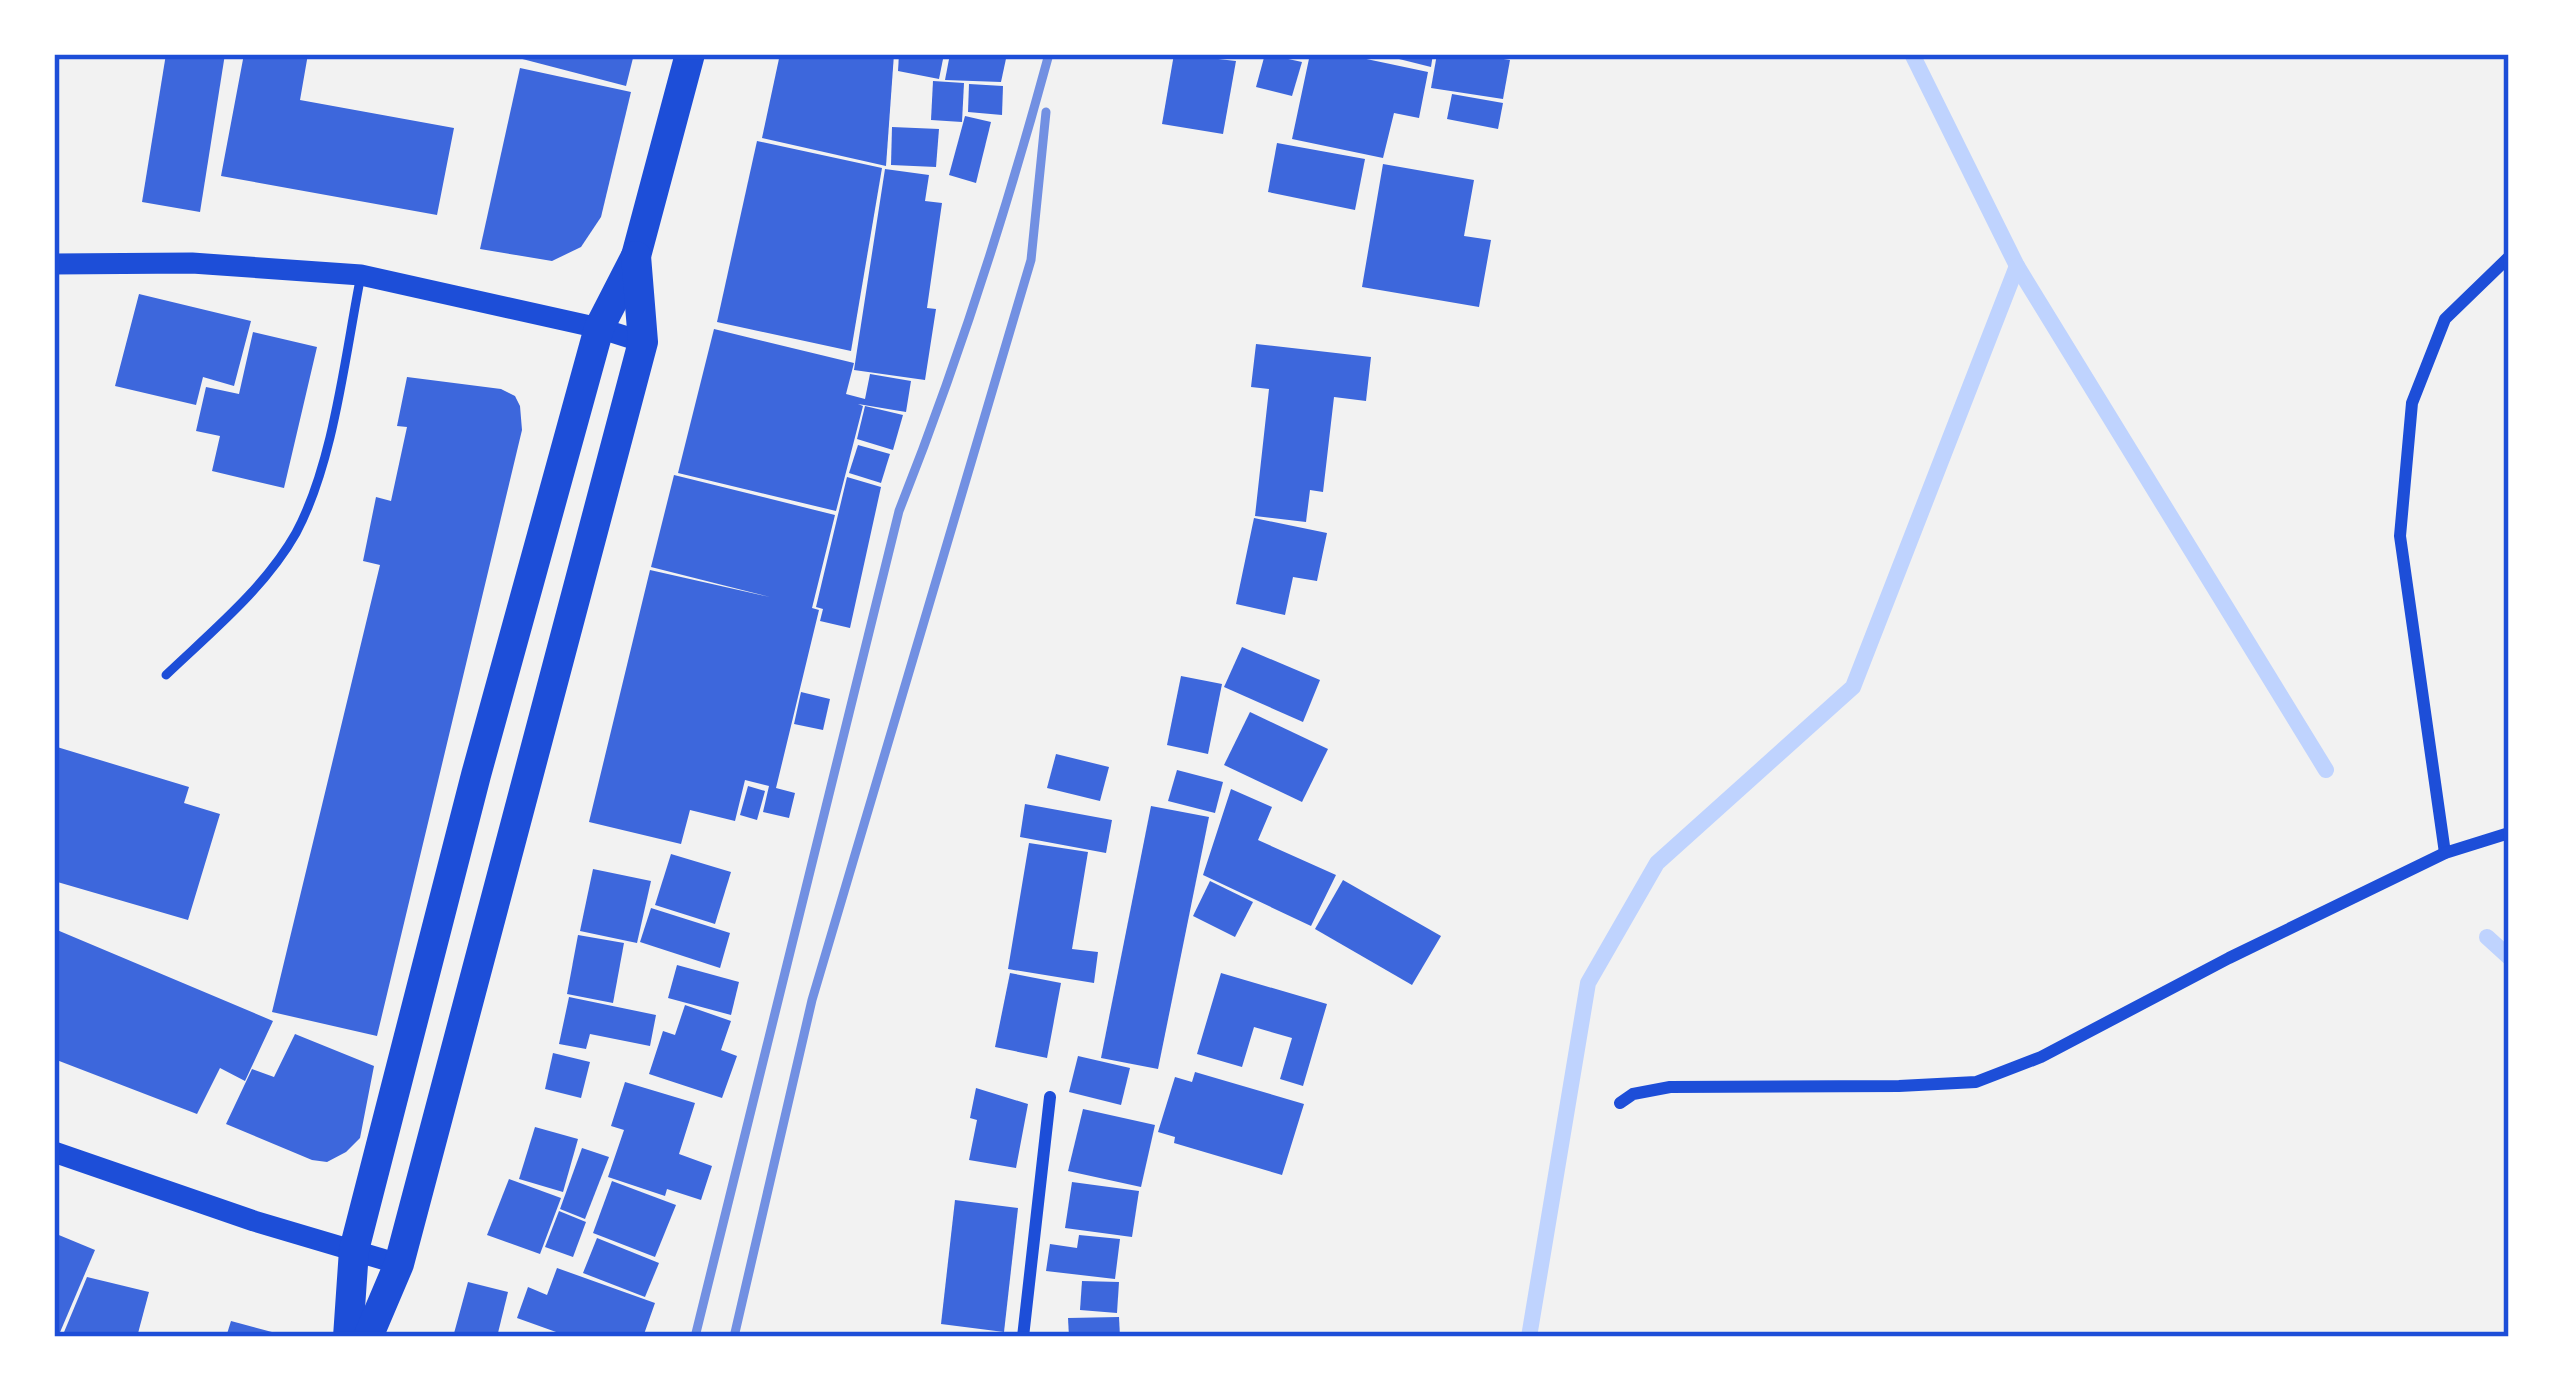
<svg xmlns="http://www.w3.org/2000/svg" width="2563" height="1391" font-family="Commissioner,sans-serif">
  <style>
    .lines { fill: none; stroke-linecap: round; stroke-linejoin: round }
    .stream { stroke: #bfd3fe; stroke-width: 16 }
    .building { fill: #3d67dc }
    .service { stroke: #1d4ed8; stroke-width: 9 }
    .minor { stroke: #1d4ed8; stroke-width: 12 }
    .tertiary { stroke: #1d4ed8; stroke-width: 21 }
    .primary { stroke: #1d4ed8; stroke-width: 30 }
    .rail { stroke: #7290e2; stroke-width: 9 }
    .neatline { fill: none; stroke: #1d4ed8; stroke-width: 4.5 }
  </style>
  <rect width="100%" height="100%" fill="#f2f2f2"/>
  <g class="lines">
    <g class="stream">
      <path d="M1912,54l105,212 309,504"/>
      <path d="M2487,937l22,20"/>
      <path d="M1529,1337l59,-354 69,-120 196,-176 164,-421"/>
    </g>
  </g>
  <g class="building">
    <path d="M166,54h59l-25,158 -58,-10z"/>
    <path d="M244,54h64l-8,46 154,28 -17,87 -216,-39z"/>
    <path d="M503,54h131l-8,32z"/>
    <path d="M780,54h114l-8,112 -124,-28z"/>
    <path d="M899,54h45l-5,25 -41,-8z"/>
    <path d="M950,54h57l-6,28 -56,-2z"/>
    <path d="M1174,54l62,7 -13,73 -61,-10z"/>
    <path d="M1265,54l37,8 -10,34 -36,-9z"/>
    <path d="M1310,54h48l-1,3 71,15 -9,46 -25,-5 -11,45 -91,-19z"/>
    <path d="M1379,54h54l-2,13z"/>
    <path d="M1437,54h35l38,6 -7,39 -72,-11z"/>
    <path d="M520,68l111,24 -30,125 -20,30 -29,14 -72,-12z"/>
    <path d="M933,81l31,2 -2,39 -31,-2z"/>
    <path d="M969,84l34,2 -1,29 -34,-3z"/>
    <path d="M1452,94l51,9 -5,26 -51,-10z"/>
    <path d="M965,116l26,6 -15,61 -27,-8z"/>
    <path d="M892,127l47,2 -3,38 -45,-2z"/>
    <path d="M757,141l125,27 -31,183 -134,-29z"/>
    <path d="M1277,143l88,16 -10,51 -87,-18z"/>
    <path d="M1383,164l91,16 -10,56 27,4 -12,67 -117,-20z"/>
    <path d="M885,169l44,6 -4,26 17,2 -15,105 9,1 -11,71 -71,-10z"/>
    <path d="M139,294l112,27 -17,65 -31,-9 -7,28 -81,-19z"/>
    <path d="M714,329l140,34 -8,31 19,5 5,-25 41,7 -5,31 -48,-8 5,2 -27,105 -158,-38z"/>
    <path d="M253,332l64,15 -33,141 -72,-17 8,-35 -24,-5 10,-44 33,7z"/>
    <path d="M1256,344l115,13 -5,44 -32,-4 -11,95 -13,-2 -4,32 -51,-6 14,-127 -18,-2z"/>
    <path d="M407,377l94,12 14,7 5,10 2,24 -145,606 -105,-24 108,-447 -17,-4 13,-64 15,4 16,-74 -10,-1z"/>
    <path d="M865,406l38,9 -10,35 -36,-11z"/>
    <path d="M858,445l32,9 -9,29 -32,-10z"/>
    <path d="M674,475l161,40 -23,93 7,2 -43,178 19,5 -6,25 -26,-6 6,-26 -24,-6 -10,41 -45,-11 -9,34 -92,-22 61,-252 120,27 -119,-30z"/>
    <path d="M847,477l34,10 -31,141 -30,-7 3,-12 -7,-2z"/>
    <path d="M1254,518l73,15 -10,48 -24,-4 -8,38 -49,-11z"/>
    <path d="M1242,647l78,33 -17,42 -79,-35z"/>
    <path d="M1181,676l41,8 -14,70 -41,-9z"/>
    <path d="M801,692l29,7 -7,31 -29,-6z"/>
    <path d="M1250,712l78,37 -26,53 -78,-37z"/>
    <path d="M57,747l132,40 -5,16 36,11 -32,106 -134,-39v-123z"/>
    <path d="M1056,754l53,13 -9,34 -53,-13z"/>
    <path d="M1177,770l46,12 -8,31 -47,-12z"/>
    <path d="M748,786l17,5 -8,29 -17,-5z"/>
    <path d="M1231,789l41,18 -14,33 78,35 -25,51 -108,-51z"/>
    <path d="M1025,804l87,16 -6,33 -86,-16z"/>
    <path d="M1151,806l58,11 -51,252 -57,-11z"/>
    <path d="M1029,843l59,9 -16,97 26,3 -4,31 -86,-14z"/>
    <path d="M671,854l60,18 -16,52 -60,-19z"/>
    <path d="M593,869l58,12 -14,62 -57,-12z"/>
    <path d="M1343,880l98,56 -29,49 -97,-56z"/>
    <path d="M1210,881l43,21 -18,35 -42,-21z"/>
    <path d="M651,908l79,25 -10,35 -80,-26z"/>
    <path d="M57,930l216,91 -28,60 -25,-13 -23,46 -143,-55v-120z"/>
    <path d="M578,935l46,8 -11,60 -46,-9z"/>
    <path d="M677,965l62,17 -8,33 -63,-17z"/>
    <path d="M1010,973l51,10 -14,75 -52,-11z"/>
    <path d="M1221,973l106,31 -24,82 -23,-7 12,-41 -38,-11 -12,40 -45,-13z"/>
    <path d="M569,997l87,18 -6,31 -60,-12 -4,15 -27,-5z"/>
    <path d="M685,1005l46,16 -10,29 16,6 -15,42 -73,-24 14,-43 12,4z"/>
    <path d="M295,1034l79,32 -14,72 -14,14 -19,10 -15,-2 -86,-36 26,-55 22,8z"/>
    <path d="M553,1053l37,9 -9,36 -36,-9z"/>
    <path d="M1078,1056l52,12 -9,37 -52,-13z"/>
    <path d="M1195,1072l109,32 -22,71 -108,-32 1,-6 -17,-5 17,-55 17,5z"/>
    <path d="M625,1082l70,21 -16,51 33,12 -11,34 -34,-11 -2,7 -57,-19 16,-47 -13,-4z"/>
    <path d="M976,1088l52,16 -12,64 -47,-8 8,-40 -7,-2z"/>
    <path d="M1083,1109l72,16 -14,62 -73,-16z"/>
    <path d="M535,1127l43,12 -15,53 -44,-13z"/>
    <path d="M582,1148l27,9 -24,62 -25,-10z"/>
    <path d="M509,1179l52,19 -21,56 -53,-19z"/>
    <path d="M612,1181l64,24 -21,52 -62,-24z"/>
    <path d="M1072,1182l67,9 -7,46 -67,-9z"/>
    <path d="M955,1200l63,8 -14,124 -63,-8z"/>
    <path d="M559,1211l27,11 -13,35 -28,-10z"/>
    <path d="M54,1233l41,17 -37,87h-4z"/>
    <path d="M1079,1235l41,4 -5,40 -69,-8 4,-27 27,4z"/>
    <path d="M597,1238l62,25 -14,34 -62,-24z"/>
    <path d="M557,1268l98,35 -12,34h-73l-53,-19 11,-31 19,8z"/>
    <path d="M87,1277l62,15 -12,45h-75z"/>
    <path d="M1082,1281l37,1 -2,31 -37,-3z"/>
    <path d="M468,1282l40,10 -11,45h-44z"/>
    <path d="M1119,1317l1,20h-51l-1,-19z"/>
    <path d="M231,1321l56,15v1h-61z"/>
  </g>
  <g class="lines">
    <path class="service" d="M166,675c45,-43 99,-87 130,-142 38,-71 49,-178 65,-258"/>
    <g class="minor">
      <path d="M2445,853l-45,-317 12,-133 33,-84 64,-62"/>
      <path d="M1620,1103l13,-9 37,-7 229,-1 77,-4 65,-25 188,-99 216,-105 64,-20"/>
      <path d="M1023,1337l27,-240"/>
    </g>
    <g class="tertiary">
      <path d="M54,264l138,-1 169,12 238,53 44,14"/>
      <path d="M54,1152l200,69 145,43"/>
    </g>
    <g class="primary">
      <path d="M348,1337l6,-87 122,-475 123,-447 37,-72 54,-202"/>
      <path d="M368,1337l31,-73 244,-922 -7,-86"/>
    </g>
    <g class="rail">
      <path d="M695,1337l204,-826c59,-149 108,-302 150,-457"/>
      <path d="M734,1337l78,-337 219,-740 15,-148"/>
    </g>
  </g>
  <rect width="2563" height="1391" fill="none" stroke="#ffffff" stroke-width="114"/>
  <rect x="57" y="57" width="2449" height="1277" class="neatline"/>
</svg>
